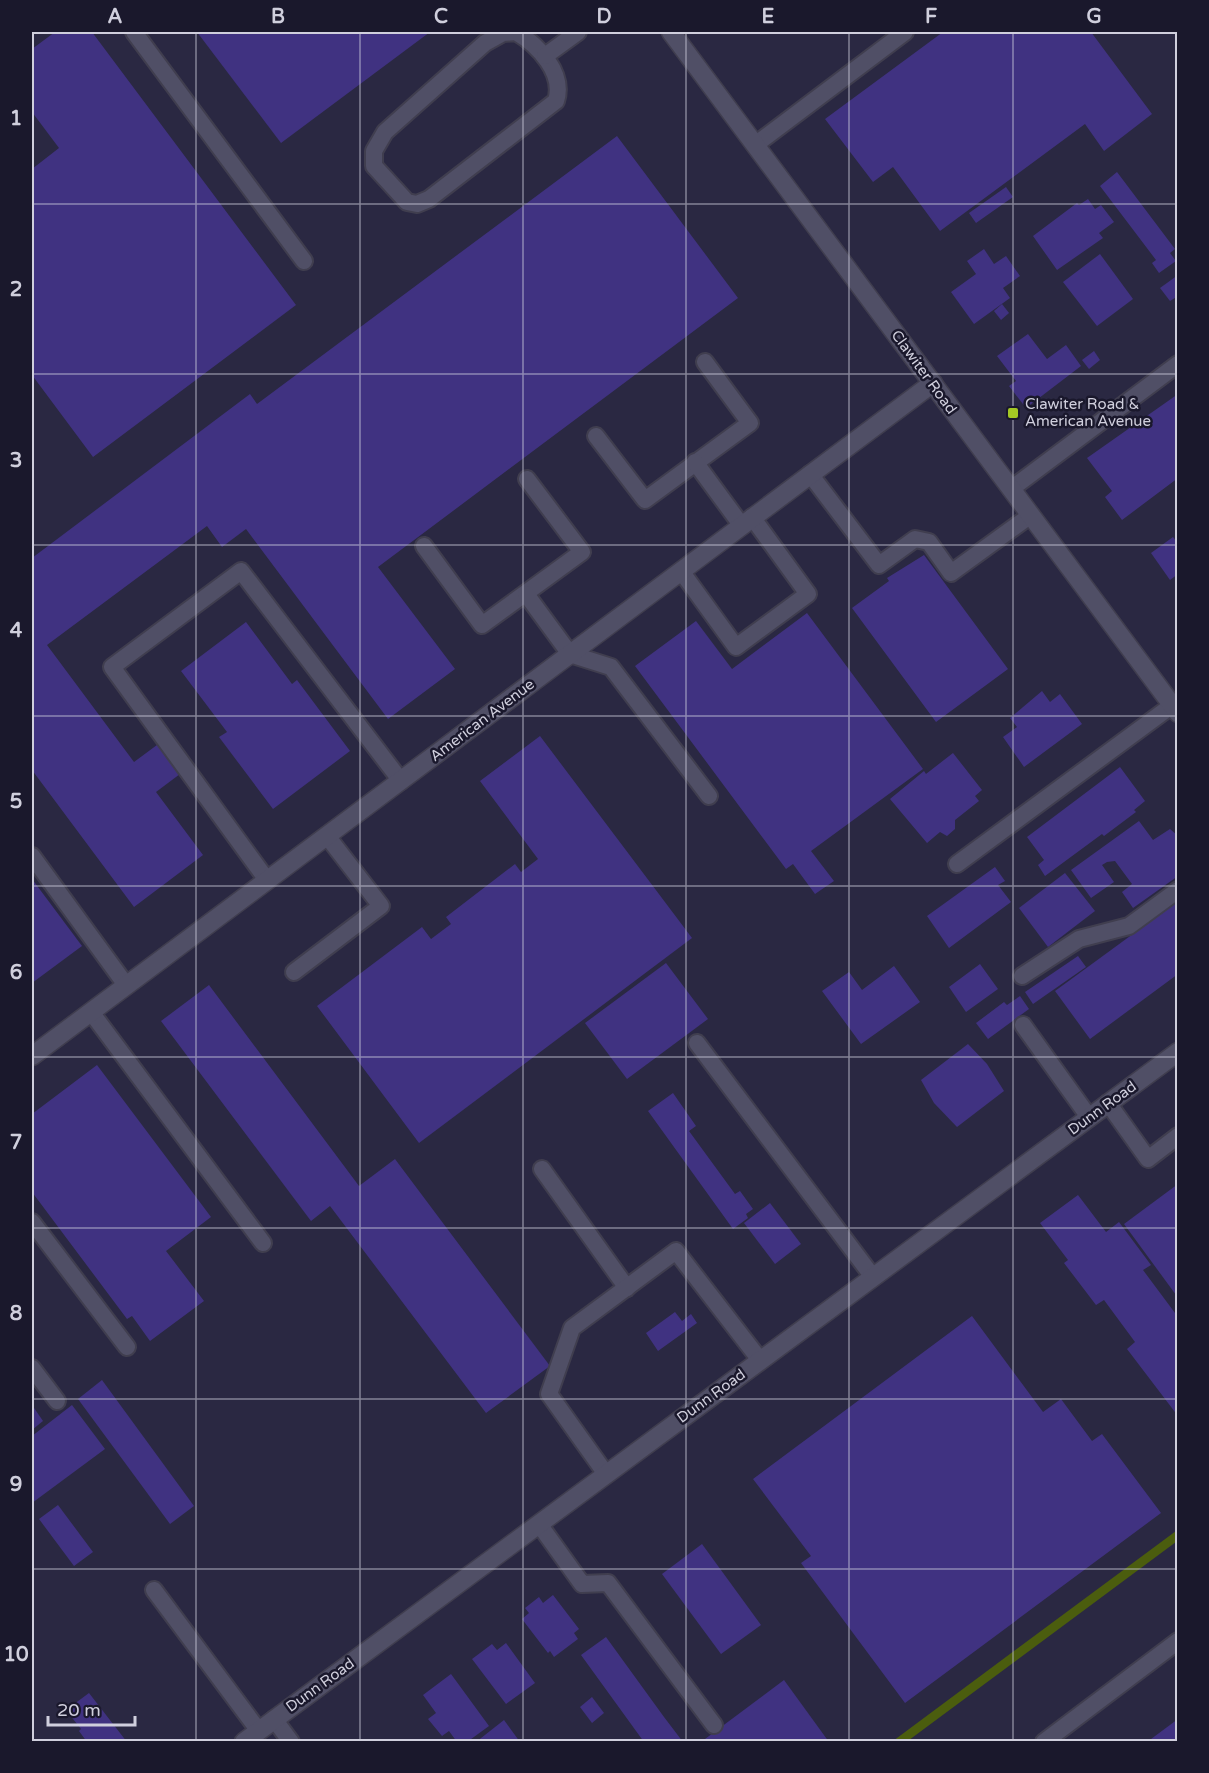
<svg xmlns="http://www.w3.org/2000/svg" width="1209" height="1773" font-family="'Varela Round',sans-serif">
  <style>
    .built { fill: #2a2842 }
    .lines { fill: none; stroke-linecap: round; stroke-linejoin: round }
    .stream { stroke: #4b5d0e; stroke-width: 9 }
    .building { fill: #403281 }
    .lane-casing { stroke: #403e4f; stroke-width: 20 }
    .street-casing { stroke: #403e4f; stroke-width: 21 }
    .secondary-casing { stroke: #403e4f; stroke-width: 21 }
    .lane { stroke: #504f66; stroke-width: 16 }
    .street { stroke: #504f66; stroke-width: 18 }
    .secondary { stroke: #504f66; stroke-width: 18 }
    .grid { fill: none; stroke: #d0cfdd; stroke-width: 1.5; stroke-opacity: 0.55 }
    .poi-dot { fill: #a4c824; stroke: #1a182c; stroke-width: 2 }
    .labels { text-anchor: middle; stroke-width: 5; stroke-linejoin: round; paint-order: stroke }
    .street-label { font-size: 15px; fill: #d0cfdd; stroke: #1a182c }
    .poi-label { font-size: 15px; fill: #d0cfdd; stroke: #1a182c; text-anchor: start }
    .neatline { fill: none; stroke: #d0cfdd; stroke-width: 2 }
    .grid-label { font-size: 20px; text-anchor: middle; font-weight: bold; fill: #d0cfdd }
  </style>
  <rect width="100%" height="100%" fill="#232236"/>
  <rect class="built" x="32" y="32" width="1145" height="1709"/>
  <g class="lines">
    <path class="stream" d="M899,1742l279,-207"/>
  </g>
  <g class="building">
    <path d="M55,32h37l204,273 -203,152 -61,-82v-206l27,-21 -27,-36v-63z"/>
    <path d="M197,32h233l-149,111z"/>
    <path d="M943,32h148l61,82 -48,37 -19,-27 -145,107 -47,-64 -20,15 -48,-63z"/>
    <path d="M617,136l121,162 -360,269 77,102 -67,50 -142,-190 -24,18 -15,-21 -160,119 87,117 27,-20 23,29 -28,21 47,63 -69,52 -102,-137v-212l218,-164 7,10z"/>
    <path d="M1117,172l58,77 -5,4 6,8 -17,12 -7,-10 4,-3 -56,-74z"/>
    <path d="M1006,187l7,10 -37,26 -7,-10z"/>
    <path d="M1088,199l7,10 6,-4 13,17 -15,11 4,5 -46,32 -24,-34 44,-33 2,2z"/>
    <path d="M984,249l10,15 12,-8 14,20 -17,12 7,10 -36,26 -23,-32 25,-18 -9,-13z"/>
    <path d="M1100,254l33,45 -36,27 -34,-44z"/>
    <path d="M1178,275v21l-8,5 -10,-13z"/>
    <path d="M1002,304l7,9 -8,7 -7,-9z"/>
    <path d="M1028,334l19,25 19,-14 15,21 -55,42 -17,-22 7,-5 -19,-25z"/>
    <path d="M1094,351l6,9 -11,9 -7,-9z"/>
    <path d="M1178,394v84l-56,42 -17,-23 7,-6 -25,-33z"/>
    <path d="M1173,537l5,6v31l-8,6 -19,-27z"/>
    <path d="M924,555l84,114 -72,53 -84,-114 37,-27 -2,-3z"/>
    <path d="M807,613l116,156 -112,82 23,30 -19,13 -22,-30 -7,5 -151,-203 61,-45 36,48z"/>
    <path d="M246,622l46,62 5,-4 53,71 -77,58 -54,-72 8,-5 -46,-61z"/>
    <path d="M1042,691l8,11 10,-8 22,30 -58,43 -21,-30 14,-10 -7,-9z"/>
    <path d="M540,736l152,202 -273,205 -102,-137 105,-79 9,12 20,-15 -5,-7 69,-53 6,8 17,-13 -58,-78z"/>
    <path d="M953,753l29,37 -7,6 4,5 -24,19v9l-8,7 -7,-4 -13,11 -37,-44 34,-28 2,3z"/>
    <path d="M1120,767l25,34 -11,9 2,2 -32,24 -2,-2 -57,42 -7,-11 6,-5 -17,-23z"/>
    <path d="M1139,821l14,19 17,-11 8,7v40l-45,32 -11,-16 10,-8 -17,-23 -8,1 -5,3 12,17 -23,16 -20,-28z"/>
    <path d="M995,867l10,14 -7,4 13,17 -62,46 -22,-32z"/>
    <path d="M1065,873l30,38 -47,36 -29,-39z"/>
    <path d="M32,879l50,67 -50,37z"/>
    <path d="M1178,901v73l-88,65 -35,-48z"/>
    <path d="M1078,956l8,11 -53,37 -8,-12z"/>
    <path d="M666,963l42,56 -81,60 -42,-56z"/>
    <path d="M980,964l18,25 -32,23 -17,-25z"/>
    <path d="M894,966l26,36 -59,42 -39,-53 27,-19 13,18z"/>
    <path d="M209,985l150,201 36,-27 155,207 -64,47 -156,-207 -19,15 -150,-200z"/>
    <path d="M1020,996l9,13 -41,30 -12,-16 28,-21 3,3z"/>
    <path d="M968,1044l19,20 17,27 -47,36 -23,-24 -13,-23z"/>
    <path d="M97,1065l114,152 -45,34 38,50 -54,40 -18,-25 -5,3 -95,-127v-78z"/>
    <path d="M673,1093l23,33 -7,5 46,63 5,-3 13,18 -7,5 2,4 -15,11 -85,-118z"/>
    <path d="M1178,1184v109l-2,2 -52,-71z"/>
    <path d="M1078,1195l28,37 13,-10 32,43 -8,5 32,43 3,-2v105l-51,-67 8,-7 -31,-42 -8,5 -32,-42 4,-3 -28,-37z"/>
    <path d="M770,1203l31,41 -26,20 -31,-41z"/>
    <path d="M675,1312l7,9 9,-7 6,9 -39,28 -12,-18z"/>
    <path d="M972,1316l71,96 18,-13 31,42 10,-7 59,79 -256,190 -104,-140 10,-7 -58,-77z"/>
    <path d="M102,1380l92,126 -24,18 -92,-125z"/>
    <path d="M32,1405l11,16 -11,9z"/>
    <path d="M72,1405l33,44 -73,54v-67z"/>
    <path d="M58,1505l35,47 -19,14 -35,-47z"/>
    <path d="M702,1544l59,81 -40,29 -59,-80z"/>
    <path d="M553,1595l26,34 -5,4 4,6 -24,18 -4,-6 -2,2 -26,-34 7,-6 -4,-5 14,-11 4,6z"/>
    <path d="M606,1637l58,80 19,25h-39l-63,-87z"/>
    <path d="M506,1643l29,40 -29,21 -34,-45 20,-15 5,6z"/>
    <path d="M451,1674l38,52 -22,16h-10l-8,-11 -7,5 -14,-17 8,-6 -13,-18z"/>
    <path d="M784,1680l45,62h-128z"/>
    <path d="M89,1693l38,49h-40l-8,-11 2,-2 -15,-19z"/>
    <path d="M592,1697l12,16 -12,10 -12,-16z"/>
    <path d="M1178,1719v23h-31z"/>
    <path d="M504,1720l16,22h-44z"/>
  </g>
  <g class="lines">
    <defs>
      <g id="lane">
        <path d="M134,32l170,229"/>
        <path d="M516,32c22,13 49,41 40,69l-127,98 -12,5 -10,-2 -33,-36v-15l11,-19 100,-89 18,-10z"/>
        <path d="M545,56l33,-24"/>
        <path d="M755,145l150,-113"/>
        <path d="M596,436l49,64 105,-77 -45,-61"/>
        <path d="M695,462l47,64"/>
        <path d="M810,474l69,91 36,-26 14,3 22,31 80,-58"/>
        <path d="M1011,489l167,-125"/>
        <path d="M424,546l58,79 100,-73 -55,-73"/>
        <path d="M681,571l55,76 72,-53 -56,-77"/>
        <path d="M526,594l44,60 41,13 98,129"/>
        <path d="M32,856l94,129"/>
        <path d="M957,864l221,-163"/>
        <path d="M267,880l-155,-213 129,-96 160,210"/>
        <path d="M294,972l87,-66 -54,-70"/>
        <path d="M1022,976l57,-37 50,-13 49,-36"/>
        <path d="M91,1012l172,231"/>
        <path d="M1023,1025l66,92"/>
        <path d="M697,1043l176,234"/>
        <path d="M1108,1103l40,56 30,-23"/>
        <path d="M542,1169l85,119"/>
        <path d="M32,1222l95,125"/>
        <path d="M32,1368l25,33"/>
        <path d="M606,1474l-57,-80 23,-66 104,-77 84,109"/>
        <path d="M539,1524l43,60 26,-1 106,142"/>
        <path d="M154,1590l105,141"/>
        <path d="M274,1719l17,23"/>
        <path d="M1044,1742l134,-101"/>
      </g>
      <g id="street">
        <path d="M32,1056l901,-673"/>
        <path d="M244,1742l934,-690"/>
      </g>
      <path id="secondary" d="M671,32l507,681"/>
    </defs>
    <use href="#lane" class="lane-casing"/>
    <use href="#street" class="street-casing"/>
    <use href="#secondary" class="secondary-casing"/>
    <use href="#lane" class="lane"/>
    <use href="#street" class="street"/>
    <use href="#secondary" class="secondary"/>
  </g>
  <path class="grid" d="M196,32v1710M360,32v1710M523,32v1710M686,32v1710M849,32v1710M1013,32v1710M32,204h1146M32,374h1146M32,545h1146M32,716h1146M32,886h1146M32,1057h1146M32,1228h1146M32,1399h1146M32,1569h1146"/>
  <rect class="poi-dot" x="1007" y="407" width="12" height="12" rx="3"/>
  <g class="labels">
    <g class="street-label">
      <text transform="translate(924 372) rotate(54)" y="5">Clawiter Road</text>
      <text transform="translate(482 720) rotate(-37)" y="5">American Avenue</text>
      <text transform="translate(1102 1108) rotate(-36)" y="5">Dunn Road</text>
      <text transform="translate(711 1396) rotate(-36)" y="5">Dunn Road</text>
      <text transform="translate(320 1685) rotate(-36)" y="5">Dunn Road</text>
    </g>
    <g class="poi-label">
      <text x="1025" y="409">Clawiter Road &amp;<tspan x="1025" dy="17">American Avenue</tspan></text>
    </g>
  </g>
  <rect width="1209" height="1773" fill="none" stroke="#1a182c" stroke-width="66"/>
  <path d="M48 1716v9h87v-9" fill="none" stroke="#d0cfdd" stroke-width="3"/>
  <text x="57" y="1716" font-size="18" fill="#d0cfdd" stroke="#1a182c" stroke-width="4.5" paint-order="stroke">20 m</text>
  <rect x="33" y="33" width="1143" height="1707" class="neatline"/>
  <g class="grid-label">
    <text x="115" y="23">A</text>
    <text x="278" y="23">B</text>
    <text x="441" y="23">C</text>
    <text x="604" y="23">D</text>
    <text x="768" y="23">E</text>
    <text x="931" y="23">F</text>
    <text x="1094" y="23">G</text>
    <text x="16" y="125">1</text>
    <text x="16" y="296">2</text>
    <text x="16" y="467">3</text>
    <text x="16" y="637">4</text>
    <text x="16" y="808">5</text>
    <text x="16" y="979">6</text>
    <text x="16" y="1149">7</text>
    <text x="16" y="1320">8</text>
    <text x="16" y="1491">9</text>
    <text x="16" y="1661">10</text>
  </g>
</svg>
